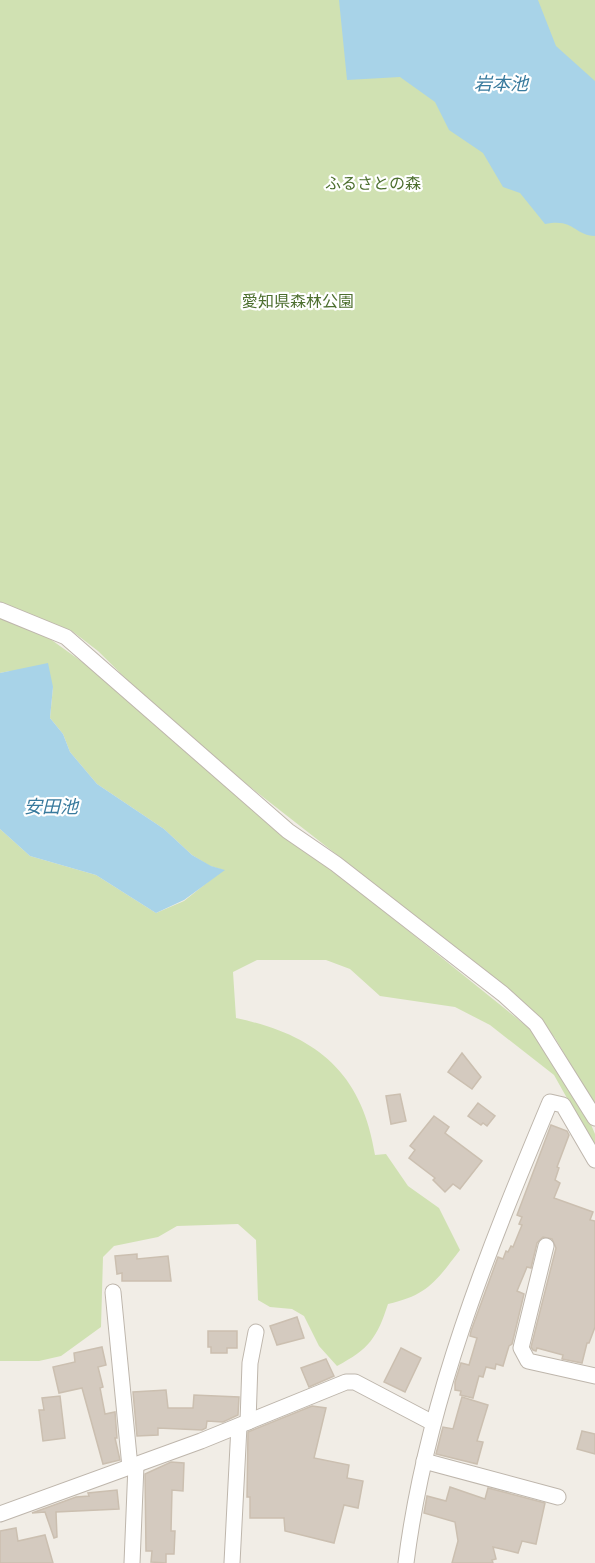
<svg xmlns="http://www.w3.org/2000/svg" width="595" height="1563" font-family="Inter,'Noto Sans JP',sans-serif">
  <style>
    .green { fill: #d0e1b2 }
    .water { fill: #a8d3e8 }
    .building { fill: #d4cabf; stroke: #cbbfb0; stroke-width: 1.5 }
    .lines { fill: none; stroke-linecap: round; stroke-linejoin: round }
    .street-casing { stroke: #beb6ac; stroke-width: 17 }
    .street { stroke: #fff; stroke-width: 15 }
    .labels { text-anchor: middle; stroke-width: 4.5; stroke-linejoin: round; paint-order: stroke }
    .park-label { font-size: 16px; fill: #4d6f2f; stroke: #fff }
    .water-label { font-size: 18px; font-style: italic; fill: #387a9d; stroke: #fff }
  </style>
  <rect width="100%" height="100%" fill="#f1ede6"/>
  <g class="green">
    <path d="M0,0h595v1106l-40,-68 -40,-44 -334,-261 -83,-82 -26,-20 -72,-28z"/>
    <path d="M0,616l46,20 74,53 122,112 102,78 191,154 46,68 14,33v14l-41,-73 -64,-50 -35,-18 -75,-11 -30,-27 -24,-9h-69l-24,12 3,46c80,17 126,54 139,137l11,-1 22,32 31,22 21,42c-24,31 -32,45 -72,54 -11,34 -19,45 -51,62l-18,-20 -15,-30 -12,-7 -22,-2 -12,-7 -2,-60 -18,-16 -61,2 -19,11 -44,9 -11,11 -2,70 -40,29 -22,5h-39v-532l30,27 66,19 60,38 28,-12 39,-31 -13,-4 -18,-11 -28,-26 -67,-45 -27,-32 -7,-18 -13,-16 3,-31 -43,-16 -10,2z"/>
  </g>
  <g class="water">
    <path d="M339,0h199l18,46 39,35v155c-22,-1 -20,-18 -50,-12l-25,-31 -17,-6 -20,-34 -34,-23 -14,-28 -35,-25 -53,3z"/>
    <path d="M48,663l5,24 -3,31 13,16 7,18 27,32 67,45 28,26 19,11 14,4 -41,30 -28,13 -60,-38 -66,-19 -30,-27v-156z"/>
  </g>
  <g class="building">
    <path d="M462,1053l19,24 -9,12 -24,-17z"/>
    <path d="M400,1094l6,27 -15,3 -5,-28z"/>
    <path d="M478,1103l17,13 -8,10 -4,-3 -2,2 -13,-9z"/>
    <path d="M434,1116l15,11 -4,6 37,28 -22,28 -7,-5 -8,8 -12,-12 2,-2 -26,-20 6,-8 -5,-4z"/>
    <path d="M551,1125l16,6 2,4 -12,32 2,1 -4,12 5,3 -6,15 39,14 -3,8 5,1v106l-6,16h-2l-5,20 -20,-4 1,-4 -26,-7 -1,3 -3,-1 -2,-3 25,-99 -4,-9 -9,-2 -6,6 -6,25 -4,-1 -10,24 7,3 -12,50 -3,2 -6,20 -7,-2 -1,5 -9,-2 -3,10 -4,-1 -6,22 -13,-3 1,-4 -6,-1v-8l6,-19 8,2 8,-27 -7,-2 1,-5 27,-74 5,2 3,-8 2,1 3,-6 2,1 9,-22 -3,-1 3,-7 -5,-2z"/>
    <path d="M137,1254v5l31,-3 3,25h-49v-8l-5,1 -2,-18z"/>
    <path d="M297,1317l7,21 -27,7 -7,-19z"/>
    <path d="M208,1331h29v17h-10v5h-16v-6h-3z"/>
    <path d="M102,1347l4,18 -8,2 5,20 -3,1 5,26 10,-2 2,26h-2l5,22 -17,4 -21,-76 -23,5 -6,-26 22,-5 -1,-9z"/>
    <path d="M401,1348l20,10 -16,34 -21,-10z"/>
    <path d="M326,1359l8,17 -25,11 -8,-19z"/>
    <path d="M166,1390l2,18h25l1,-13 45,2 -1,18 -15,7 -16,-1 -1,7 -4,2 -44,-2v7l-21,1 -4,-44z"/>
    <path d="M60,1396l5,42 -22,3 -4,-31h5l-2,-12z"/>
    <path d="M462,1397l26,8 -11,36 6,1 -6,22 -41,-10 7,-27 10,2z"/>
    <path d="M312,1406l14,2 -12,50 35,7 -2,13 16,3 -5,27 -14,-3 -10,38 -49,-12 -1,-13h-34v-21h-3l1,-65z"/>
    <path d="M582,1431l13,3v20l-18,-5z"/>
    <path d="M171,1462l13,1 -1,28 -11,-1 -1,41h4l-1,23h-8v9l-15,-1 1,-11h-6l-1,-77z"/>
    <path d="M450,1487l35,12 3,-11 57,15 -9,41 -14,-3 -4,12 -25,-6 3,12 -4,1 1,3h-41l6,-22 -3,-19 -31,-9 3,-17 19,5z"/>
    <path d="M117,1490l2,19 -63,3 1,25 -3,1 -9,-26 -13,1 44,-16 13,-1 -1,-3z"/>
    <path d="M16,1528l2,13 27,-6 8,28h-53v-32z"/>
  </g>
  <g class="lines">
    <defs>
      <g id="street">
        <path d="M0,610l66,27 222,194 48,33 167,130 33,30 59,94"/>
        <path d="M546,1246l-25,102 7,13 67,15"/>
        <path d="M113,1292l17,175"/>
        <path d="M248,1422l2,-59 6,-31"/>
        <path d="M424,1461l134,36"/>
        <path d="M0,1514l201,-73 145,-59h9l78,41"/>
        <path d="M132,1563l4,-98"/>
        <path d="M232,1563l7,-137"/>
        <path d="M406,1563c20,-161 82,-313 144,-461l13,3 32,55"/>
      </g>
    </defs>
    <use href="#street" class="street-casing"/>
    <use href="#street" class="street"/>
  </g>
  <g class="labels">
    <g class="park-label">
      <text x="373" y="189">ふるさとの森</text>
      <text x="298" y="307">愛知県森林公園</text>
    </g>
    <g class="water-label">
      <text x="501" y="90">岩本池</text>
      <text x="51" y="813">安田池</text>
    </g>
  </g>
</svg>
